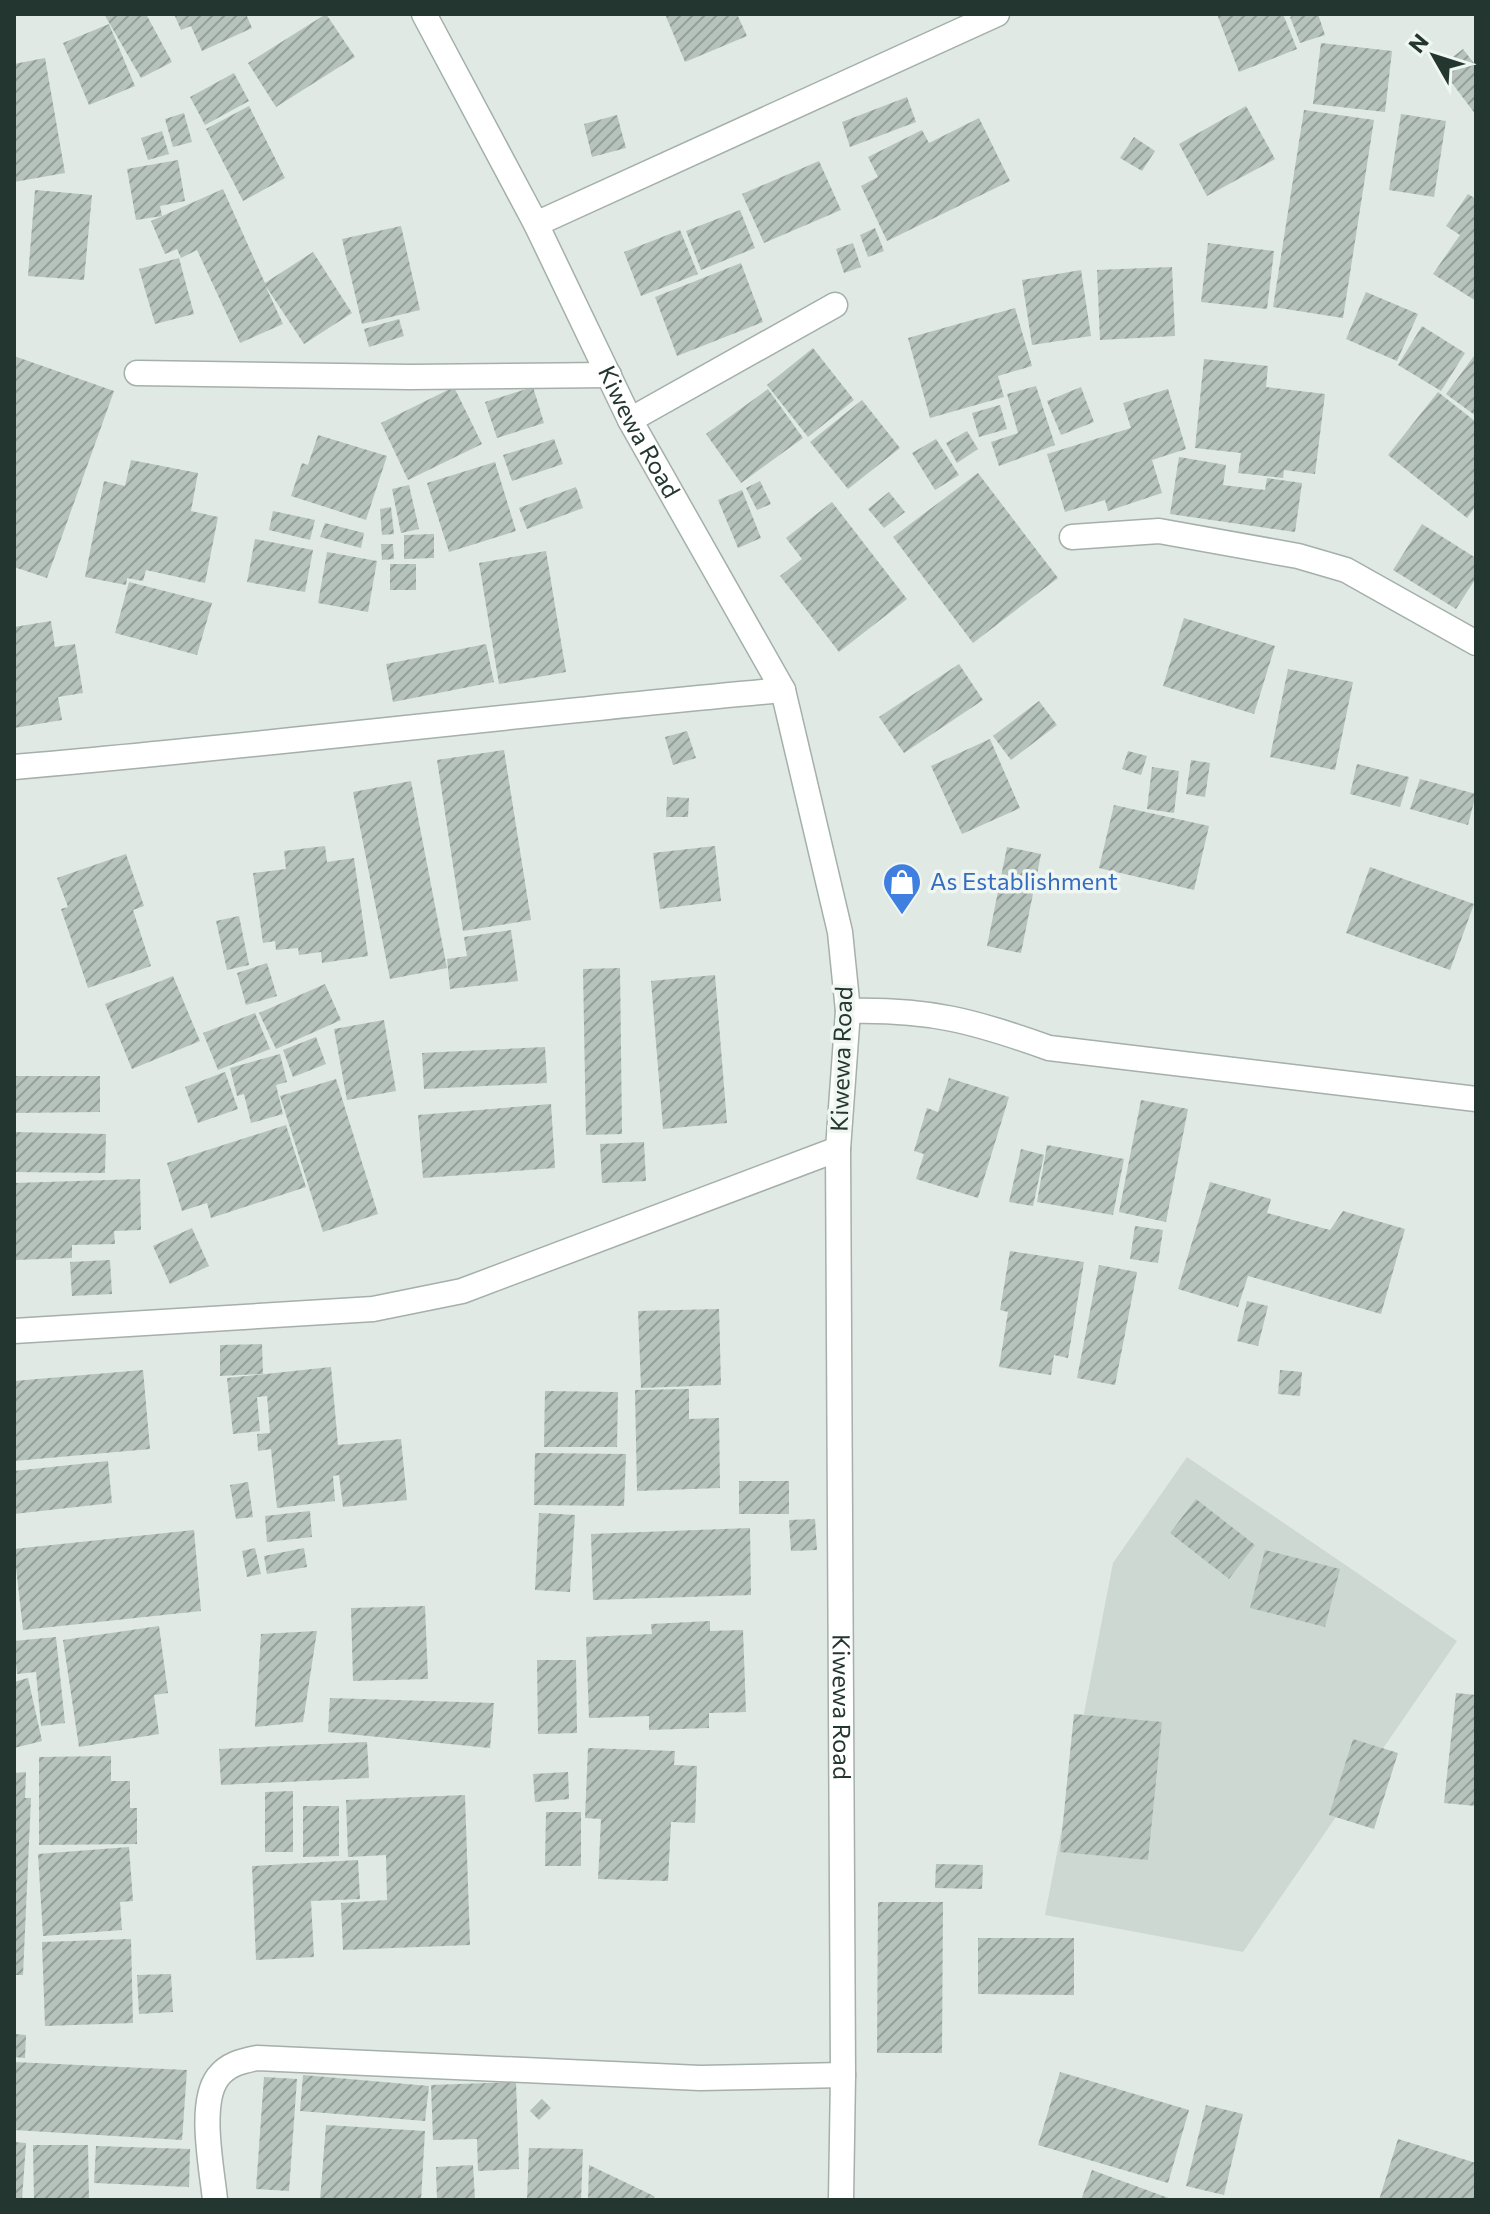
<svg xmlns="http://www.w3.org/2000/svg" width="1490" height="2214" font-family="Commissioner,sans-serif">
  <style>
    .built { fill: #ced8d3 }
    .building { fill: url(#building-hatch) }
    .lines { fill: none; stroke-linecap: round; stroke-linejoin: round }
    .minor-casing { stroke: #a4b0aa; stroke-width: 27 }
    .minor { stroke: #fff; stroke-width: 24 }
    .labels { text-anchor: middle; stroke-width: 7; stroke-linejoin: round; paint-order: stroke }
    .street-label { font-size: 24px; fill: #233730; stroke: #f0f6f2 }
    .shop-label { font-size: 24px; fill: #366cbe; stroke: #f0f6f2; text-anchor: start }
  </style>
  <defs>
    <pattern id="building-hatch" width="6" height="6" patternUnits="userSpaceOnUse" patternTransform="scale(2)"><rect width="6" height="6" fill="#b6c3bd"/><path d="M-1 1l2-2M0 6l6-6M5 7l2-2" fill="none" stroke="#949f9a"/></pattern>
  </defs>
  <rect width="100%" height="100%" fill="#e0e9e4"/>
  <path class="built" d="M1187,1457l270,184 -214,311 -198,-37 68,-352z"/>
  <g class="building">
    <path d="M104,14h42l26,48 -31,16z"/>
    <path d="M174,14h72l6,14 -50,23 -11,-25 -10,4z"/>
    <path d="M326,14l29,43 -79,50 -28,-44z"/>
    <path d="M665,14h72l10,22 -62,26z"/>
    <path d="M1217,14h66l14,35 -58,23z"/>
    <path d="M1298,14h20l7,21 -25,8 -10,-26z"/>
    <path d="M109,24l26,62 -46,19 -26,-62z"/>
    <path d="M1321,43l71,8 -7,61 -72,-8z"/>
    <path d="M1463,49l13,17v49l-36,-48z"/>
    <path d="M45,58l20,115 -51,9v-118z"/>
    <path d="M234,73l15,28 -44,24 -15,-28z"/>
    <path d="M907,97l9,25 -66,25 -8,-25z"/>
    <path d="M249,106l36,72 -42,23 -37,-72z"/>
    <path d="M1246,106l29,53 -68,37 -28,-52z"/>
    <path d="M1304,110l70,10 -31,198 -70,-11z"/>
    <path d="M184,113l8,29 -19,5 -8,-28z"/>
    <path d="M1401,114l45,7 -12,76 -45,-7z"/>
    <path d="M617,115l9,33 -34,9 -8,-33z"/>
    <path d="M979,118l31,63 -123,60 -26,-55 17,-9 -10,-20 54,-27 7,13z"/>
    <path d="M162,131l7,23 -21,6 -7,-22z"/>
    <path d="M1134,137l21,14 -13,20 -22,-13z"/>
    <path d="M178,160l7,41 -25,5 2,10 -26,4 -9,-51z"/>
    <path d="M819,161l22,49 -77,33 -22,-49z"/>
    <path d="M223,189l42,94 48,-31 39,61 -48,31 -39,-59 18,39 -43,19 -43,-93 -16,8 -4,-9 -12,5 -14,-33z"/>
    <path d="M35,190l57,5 -8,85 -56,-4z"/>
    <path d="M1468,194l8,5v102l-43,-27 27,-39 -14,-9z"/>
    <path d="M740,210l15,38 -54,22 -15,-39z"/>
    <path d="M401,226l19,84 -58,14 -20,-85z"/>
    <path d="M875,228l9,23 -16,6 -8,-22z"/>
    <path d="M680,230l18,44 -57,22 -17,-44z"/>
    <path d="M853,243l8,24 -17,6 -8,-24z"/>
    <path d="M1208,243l66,8 -7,58 -66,-7z"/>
    <path d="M179,258l15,56 -39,10 -16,-55z"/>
    <path d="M741,263l22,59 -86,34 -22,-59z"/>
    <path d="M1172,267l3,69 -75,4 -3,-70z"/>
    <path d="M1081,270l10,66 -59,9 -10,-65z"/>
    <path d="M1366,292l52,22 -21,47 -51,-22z"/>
    <path d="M1015,308l17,58 -34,10 6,21 -74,21 -22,-80z"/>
    <path d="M399,319l5,17 -35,11 -5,-18z"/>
    <path d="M1422,326l43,27 -24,38 -43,-26z"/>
    <path d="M813,348l41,52 -46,37 -41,-52z"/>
    <path d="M14,356l100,35 -67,187 -33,-11z"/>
    <path d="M1474,356l2,1v59l-30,-22z"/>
    <path d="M1204,359l64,7 -2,21 59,7 -10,80 -31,-4 -1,8 -45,-5 3,-20 -46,-5z"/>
    <path d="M1036,386l19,59 -56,21 -8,-24 27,-9 -11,-39z"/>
    <path d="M454,387l28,57 -74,36 -27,-57z"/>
    <path d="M533,387l11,36 -47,15 -12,-36z"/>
    <path d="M1081,387l13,35 -33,13 -14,-34z"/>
    <path d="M768,389l35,49 -62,45 -35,-49z"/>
    <path d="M1168,389l18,60 -34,11 10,33 -54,18 -3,-11 -40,12 -18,-58 84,-26 -8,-25z"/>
    <path d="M1438,392l38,30v84l-9,12 -79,-63z"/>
    <path d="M862,400l38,48 -52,41 -38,-47z"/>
    <path d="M1000,405l7,24 -28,8 -7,-24z"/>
    <path d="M967,431l11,18 -21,14 -11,-20z"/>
    <path d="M318,435l69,21 -21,64 -75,-24 11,-33 6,2z"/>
    <path d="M554,439l9,25 -51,17 -9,-26z"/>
    <path d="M936,439l23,36 -24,15 -23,-37z"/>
    <path d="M1179,457l47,8 -3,20 42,5 2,-12 35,5 -7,49 -125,-18z"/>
    <path d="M131,460l67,13 -7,38 27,6 -13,66 -59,-13 -3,11 -16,-3 -1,7 -41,-8 19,-96 21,5z"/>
    <path d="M495,462l21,69 -67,21 -22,-69z"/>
    <path d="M978,473l80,105 -85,65 -80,-106z"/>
    <path d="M760,481l11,23 -14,6 -11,-22z"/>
    <path d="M409,485l10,44 -18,4 -9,-44z"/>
    <path d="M576,487l7,21 -56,21 -8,-21z"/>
    <path d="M742,490l19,48 -23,10 -20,-48z"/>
    <path d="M889,492l16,20 -21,16 -16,-19z"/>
    <path d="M832,502l75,97 -68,53 -59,-76 22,-17 -16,-21z"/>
    <path d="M391,507l3,27 -12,1 -2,-26z"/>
    <path d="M273,511l42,9 -5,20 -41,-10z"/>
    <path d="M325,523l39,10 -3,15 -41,-11z"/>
    <path d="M1422,524l54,34v20l-20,31 -63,-39z"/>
    <path d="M434,534v24l-30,1v-24z"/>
    <path d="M255,539l58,11 -8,42 -58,-10z"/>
    <path d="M381,544h12l1,15 -12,1z"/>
    <path d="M546,551l20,121 -67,12 -20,-121z"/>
    <path d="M327,552l50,9 -9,51 -50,-9z"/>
    <rect x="390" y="564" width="26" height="26"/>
    <path d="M129,582l83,21 -15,52 -82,-22z"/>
    <path d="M1184,618l91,28 -21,68 -91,-28z"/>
    <path d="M51,621l4,26 20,-3 8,49 -25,4 4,23 -48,8v-101z"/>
    <path d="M486,644l8,38 -101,20 -7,-38z"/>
    <path d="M959,664l24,36 -79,53 -25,-36z"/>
    <path d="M1288,669l65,13 -18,88 -65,-13z"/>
    <path d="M1039,701l18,24 -46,35 -18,-24z"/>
    <path d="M687,731l9,27 -23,7 -8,-28z"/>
    <path d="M990,739l30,69 -58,26 -31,-68z"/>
    <path d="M504,750l27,170 -68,11 -26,-171z"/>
    <path d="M1128,751l19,5 -6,19 -19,-6z"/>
    <path d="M1191,760l19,3 -5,34 -19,-3z"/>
    <path d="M1357,764l52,13 -9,30 -50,-13z"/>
    <path d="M1152,767l27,4 -5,42 -27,-4z"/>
    <path d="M1420,779l56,15 -8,31 -58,-16z"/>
    <path d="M411,781l36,187 -57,11 -37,-187z"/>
    <path d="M667,797l22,1 -1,19h-22z"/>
    <path d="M1114,805l95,21 -15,64 -95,-22z"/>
    <path d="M325,846l2,16 27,-4 14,98 -46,7 -1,-11 -22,3 -1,-7 -22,2 -1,-9 -12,2 -10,-70 33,-4 -2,-18z"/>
    <path d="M715,846l6,55 -61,8 -7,-56z"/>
    <path d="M1007,847l34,7 -20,99 -34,-7z"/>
    <path d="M126,854l18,52 -11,4 18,56 -63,22 -27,-79 7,-2 -11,-29z"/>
    <path d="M1370,867l104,37 -24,66 -104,-37z"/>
    <path d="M239,916l10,49 -22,5 -11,-49z"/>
    <path d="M511,930l7,51 -68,8 -3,-30 20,-3 -3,-19z"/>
    <path d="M267,963l10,33 -31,9 -9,-32z"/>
    <path d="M620,968l2,166 -36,1 -3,-166z"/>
    <path d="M715,975l12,148 -64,6 -12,-148z"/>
    <path d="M173,976l27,65 -68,28 -27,-65z"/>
    <path d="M325,984l16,36 -65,29 -17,-36z"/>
    <path d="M255,1013l15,36 -52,21 -15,-37z"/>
    <path d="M384,1020l12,71 -49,9 -13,-71z"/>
    <path d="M316,1037l10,27 -33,13 -10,-27z"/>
    <path d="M545,1047l2,36 -123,6 -2,-36z"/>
    <path d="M280,1054l7,28 -11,3 7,29 -32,9 -7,-29 -7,2 -7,-28z"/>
    <path d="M225,1072l13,37 -40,14 -13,-36z"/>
    <path d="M14,1076h86v36l-86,1z"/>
    <path d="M949,1078l60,19 -31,101 -62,-19 8,-25 -10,-3 13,-43 11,4z"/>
    <path d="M336,1079l42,135 -55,18 -43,-136z"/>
    <path d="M1141,1100l47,9 -22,113 -47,-10z"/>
    <path d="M551,1104l4,64 -132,10 -5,-63z"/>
    <path d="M286,1125l20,62 -95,31 -4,-15 -25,8 -15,-48z"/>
    <path d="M14,1132l92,2 -1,39 -91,-1z"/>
    <path d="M644,1142l2,39 -44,2 -2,-39z"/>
    <path d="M1047,1145l77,14 -11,56 -76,-13z"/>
    <path d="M1021,1149l23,6 -11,51 -24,-4z"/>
    <path d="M140,1179l1,51 -27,1 1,13 -43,1v13l-58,2v-77z"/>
    <path d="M1210,1182l61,17 -4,14 63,17 13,-19 62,18 -24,85 -133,-38 -10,31 -60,-18z"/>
    <path d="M1135,1226l28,4 -5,33 -28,-4z"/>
    <path d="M192,1228l17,38 -39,18 -17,-38z"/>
    <path d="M1010,1251l74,11 -16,96 -14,-3 -3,20 -52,-8 9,-55 -8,-2z"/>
    <path d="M110,1260l2,34 -40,2 -2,-34z"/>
    <path d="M1099,1265l38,7 -22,113 -38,-7z"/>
    <path d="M1247,1301l21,5 -10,40 -21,-5z"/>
    <path d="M719,1309l2,76 -80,3 -3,-77z"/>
    <path d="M262,1344l1,30 -43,2v-31z"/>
    <path d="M331,1367l7,78 63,-6 6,61 -64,7 -4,-32 -6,1 2,25 -58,7 -6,-59 -13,2 -1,-17 13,-1 -3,-37 -10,1 3,34 -27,3 -6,-56z"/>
    <path d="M143,1370l7,79 -136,12v-80z"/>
    <path d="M1280,1370l22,2 -2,24 -22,-2z"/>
    <path d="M689,1389v30l30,-1 1,70 -83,3 -2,-101z"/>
    <path d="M545,1391l73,1 -1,55h-73z"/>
    <path d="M535,1453l91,1 -2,52 -90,-1z"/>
    <path d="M108,1461l4,42 -98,11v-43z"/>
    <rect x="739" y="1481" width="50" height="33"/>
    <path d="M248,1482l5,35 -17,2 -6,-34z"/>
    <path d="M1196,1499l59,46 -26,34 -59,-46z"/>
    <path d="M310,1511l2,26 -45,5 -2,-26z"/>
    <path d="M539,1513l36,2 -5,77 -35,-2z"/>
    <path d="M815,1519l2,31 -26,1 -2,-31z"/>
    <path d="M750,1528l1,67 -158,5 -2,-66z"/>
    <path d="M194,1530l7,81 -178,19 -9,-81z"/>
    <path d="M255,1548l6,26 -14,3 -5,-26z"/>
    <path d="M304,1548l3,19 -40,7 -3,-18z"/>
    <path d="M1265,1550l75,19 -15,58 -75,-19z"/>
    <path d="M425,1606l3,73 -75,2 -2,-73z"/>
    <path d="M710,1621v10l33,-1 3,82 -37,1v15l-60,2v-14l-60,2 -3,-81 66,-3 -1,-10z"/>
    <path d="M159,1626l9,67 -14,2 5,39 -80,13 -16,-107z"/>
    <path d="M317,1631l-14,91 -48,5 6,-93z"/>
    <path d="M56,1637l9,86 -24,3 -5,-54 -19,2 -3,-33z"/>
    <path d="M537,1660h39l1,73 -39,1z"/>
    <path d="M28,1678l14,63 -28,7v-66z"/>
    <path d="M1456,1693l20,2v111l-32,-3z"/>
    <path d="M330,1698l164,5 -4,45 -162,-16z"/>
    <path d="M1074,1714l88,8 -14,138 -88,-8z"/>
    <path d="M1353,1739l45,14 -24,76 -45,-14z"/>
    <path d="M367,1742l2,36 -148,7 -2,-36z"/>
    <path d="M588,1748l87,3 -1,14 23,1 -2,57 -24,-1 -3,59 -70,-2 3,-60 -16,-1z"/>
    <path d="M111,1756v25h19v27h7v36l-98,1v-88z"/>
    <path d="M26,1772l-1,26h6l-8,177h-9v-202z"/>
    <path d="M568,1772l1,27 -34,3 -2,-28z"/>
    <path d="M293,1791v61h-28v-60z"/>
    <path d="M465,1795l5,150 -127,5 -2,-47 46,-3 -1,-45 -38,2 -2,-57z"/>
    <path d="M303,1806h36v50l-36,1z"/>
    <path d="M546,1812h35v54h-36z"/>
    <path d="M129,1847l4,54 -13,1 2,28 -79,6 -5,-82z"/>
    <path d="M358,1860l2,39 -49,2 3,56 -58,3 -4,-94z"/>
    <path d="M936,1864l47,1 -1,24 -47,-1z"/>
    <path d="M878,1902h65l-1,151h-65z"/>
    <path d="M978,1938h96v57l-96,-1z"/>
    <path d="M131,1939l2,84 -88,3 -3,-84z"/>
    <path d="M171,1974l2,38 -34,2 -2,-39z"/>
    <path d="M14,2034l12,1 -1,23 -11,-1z"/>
    <path d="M14,2062l173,8 -5,70 -168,-10z"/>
    <path d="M1060,2072l129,38 -21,73 -130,-38z"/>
    <path d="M303,2075l126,11 -4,35 -125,-10z"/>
    <path d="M264,2077l33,2 -8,112 -33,-2z"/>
    <path d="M516,2082l3,87 -41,2 -1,-32 -44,1 -2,-55z"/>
    <path d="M542,2099l9,9 -12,12 -9,-9z"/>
    <path d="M1206,2105l37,9 -19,81 -38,-9z"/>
    <path d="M326,2125l99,6 -4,69h-101z"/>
    <path d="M1398,2139l78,24v37h-97z"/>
    <path d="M14,2142l12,1 -4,57h-8z"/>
    <path d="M33,2145h55l1,55h-55z"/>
    <path d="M96,2146l94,3 -1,38 -95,-4z"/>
    <path d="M529,2148l54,1 -2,51h-54z"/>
    <path d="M473,2165l2,35h-38l-1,-33z"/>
    <path d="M589,2165l65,31 2,4h-68z"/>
    <path d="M1092,2170l82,30h-93z"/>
  </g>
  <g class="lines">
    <defs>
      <g id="minor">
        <path id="s1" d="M424,14l112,210 94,196 153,270 57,242 8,79 -10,138 5,926 -2,125"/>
        <path d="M536,224l461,-210"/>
        <path d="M137,373l273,4 199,-2"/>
        <path d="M630,420l205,-115"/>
        <path d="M1072,537l87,-6 139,25 48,14 130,73"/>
        <path d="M14,767c257,-22 512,-54 769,-77"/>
        <path d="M848,1011c81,-2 126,10 201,37l427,51"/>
        <path d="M14,1331l359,-22 89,-18 376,-142"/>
        <path d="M215,2200c-3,-31 -17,-97 3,-123 10,-13 24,-16 39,-19l443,20 143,-3"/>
      </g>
    </defs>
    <use href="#minor" class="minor-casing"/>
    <use href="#minor" class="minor"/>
  </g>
  <defs>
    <symbol id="shop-pin" viewBox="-11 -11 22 30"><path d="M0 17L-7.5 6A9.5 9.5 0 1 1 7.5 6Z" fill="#3f7fe0" stroke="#f0f6f2"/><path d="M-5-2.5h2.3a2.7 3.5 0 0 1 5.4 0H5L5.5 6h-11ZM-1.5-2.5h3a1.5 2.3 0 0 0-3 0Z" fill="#fff"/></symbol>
  </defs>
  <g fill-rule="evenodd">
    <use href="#shop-pin" x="880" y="860" width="44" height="60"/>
  </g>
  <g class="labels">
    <g class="street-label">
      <text dy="8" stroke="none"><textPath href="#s1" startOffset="470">Kiwewa Road</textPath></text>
      <text transform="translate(842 1059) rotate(-88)" y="8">Kiwewa Road</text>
      <text dy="8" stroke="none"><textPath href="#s1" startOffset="1790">Kiwewa Road</textPath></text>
    </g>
    <g class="shop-label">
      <text x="930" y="890">As Establishment</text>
    </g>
  </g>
  <rect width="1490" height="2214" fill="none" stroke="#233730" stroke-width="32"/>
  <g transform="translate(1434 56) rotate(309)" stroke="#f0f6f2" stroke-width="6" paint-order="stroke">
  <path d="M0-6L14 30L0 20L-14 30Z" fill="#233730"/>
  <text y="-12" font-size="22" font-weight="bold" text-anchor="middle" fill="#233730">N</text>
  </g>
</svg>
